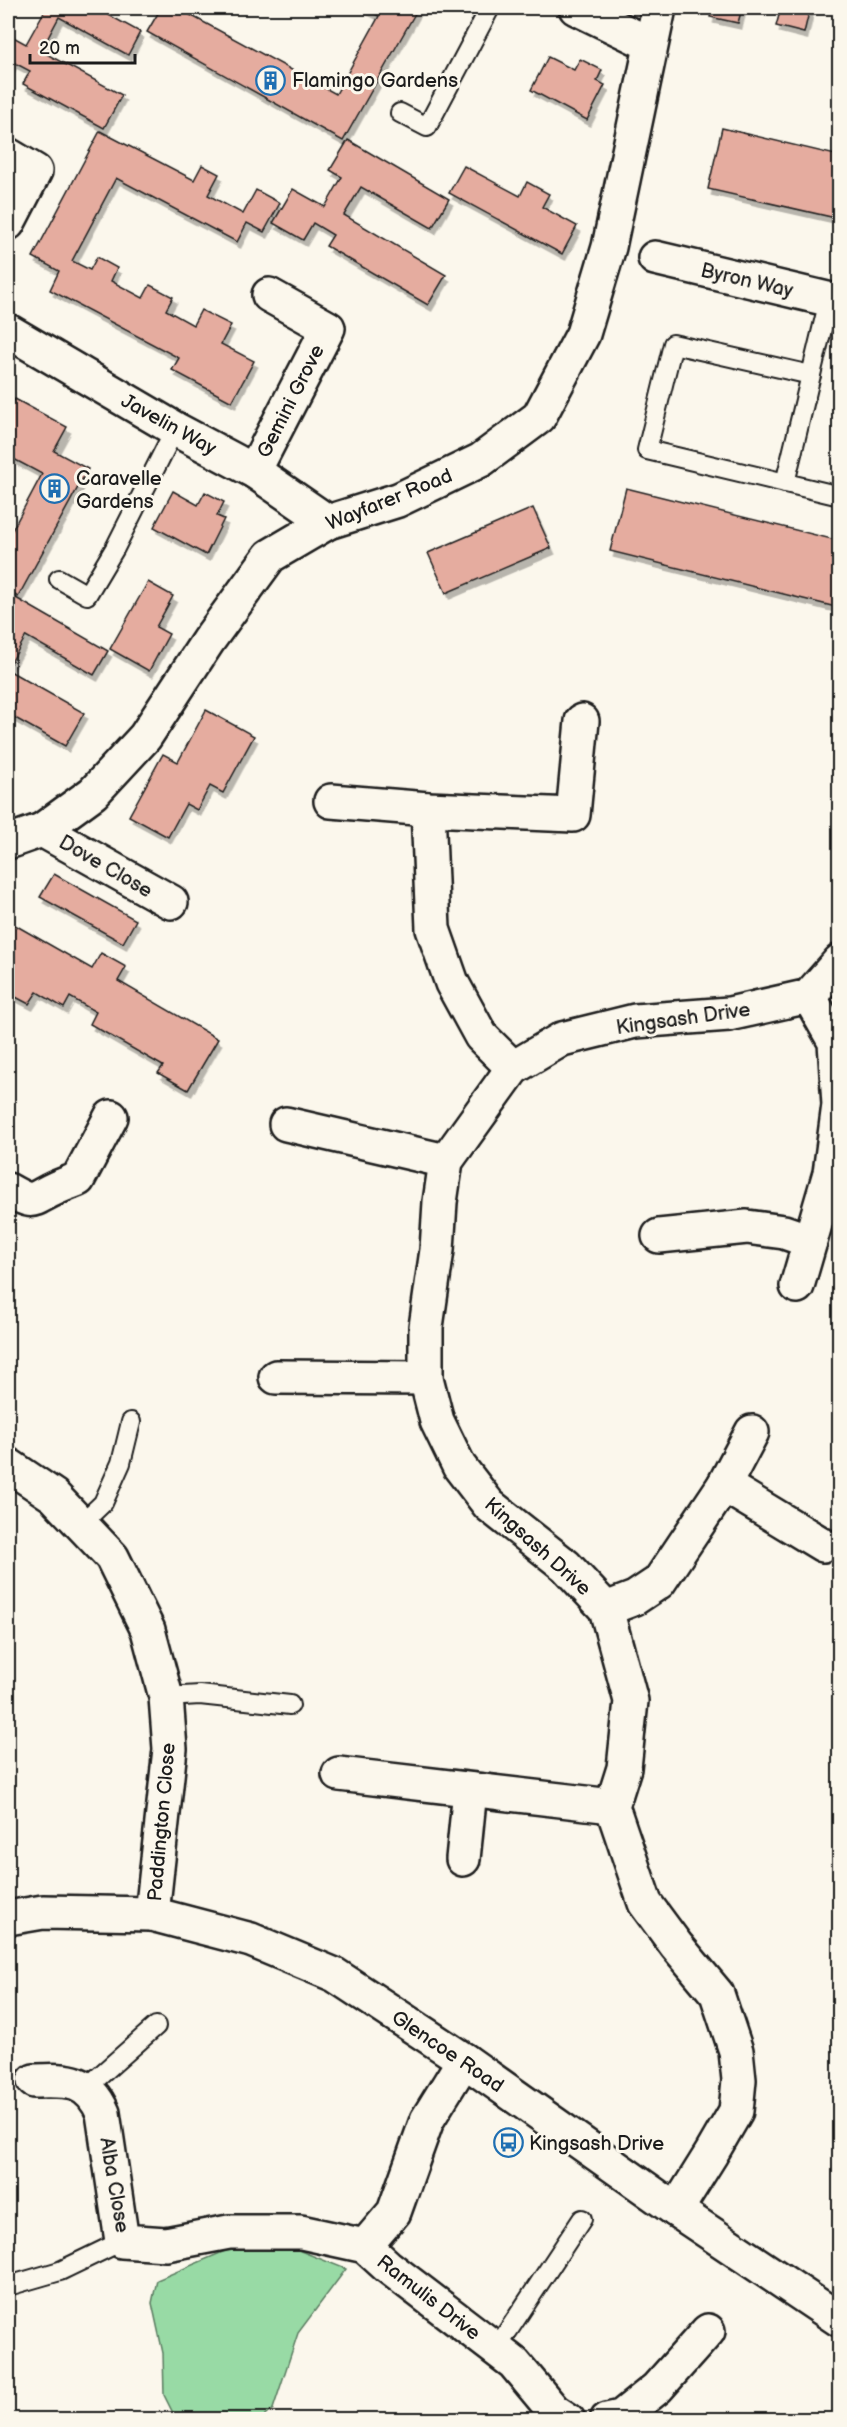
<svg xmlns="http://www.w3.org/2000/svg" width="847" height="2427" font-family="'Balsamiq Sans',sans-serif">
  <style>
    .green { fill: #98daa5; stroke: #5a7b60; stroke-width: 1.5 }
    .building { fill: #e5ac9f; stroke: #1c1c1c; stroke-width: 1.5; filter: url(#shadow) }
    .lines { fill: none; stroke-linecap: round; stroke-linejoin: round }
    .lane-casing { stroke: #1c1c1c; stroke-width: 22 }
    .street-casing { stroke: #1c1c1c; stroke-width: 38 }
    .lane { stroke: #fbf7ec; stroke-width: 18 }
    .street { stroke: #fbf7ec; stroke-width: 33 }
    .labels { text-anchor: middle; stroke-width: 6; stroke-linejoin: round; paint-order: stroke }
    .poi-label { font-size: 20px; fill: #1c1c1c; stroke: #fbf7ec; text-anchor: start }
    .street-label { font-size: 20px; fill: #1c1c1c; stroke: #fbf7ec }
  </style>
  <defs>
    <filter id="shadow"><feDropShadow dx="3.5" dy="6" stdDeviation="0" flood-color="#0004"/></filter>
  </defs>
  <rect width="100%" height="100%" fill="#fbf7ec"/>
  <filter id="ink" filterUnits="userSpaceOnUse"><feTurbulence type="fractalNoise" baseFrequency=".0167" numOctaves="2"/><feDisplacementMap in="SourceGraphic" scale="12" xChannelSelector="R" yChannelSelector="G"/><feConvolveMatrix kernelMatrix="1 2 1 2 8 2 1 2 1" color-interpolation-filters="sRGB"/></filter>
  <g filter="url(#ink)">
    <path class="green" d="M239,2245l49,1 58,23 -48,64 -25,76 -12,10h-85l-12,-24 -1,-42 -11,-50 5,-23z"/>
    <g class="building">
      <path d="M39,8h57l44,24 -12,23 -69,-38 -18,34 81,44 -18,33 -81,-44 7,-13 -17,-9 -5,10v-38l18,10 19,-34z"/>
      <path d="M161,8h22l-2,2 155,84 43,-78 -16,-8h49l5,2 -74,131 -196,-109z"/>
      <path d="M712,8h30l-4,15 -28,-6z"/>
      <path d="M781,8h29l-6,25 -28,-7z"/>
      <path d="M548,57l26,13 6,-11 22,11 -5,11 8,4 -18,35 -56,-30z"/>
      <path d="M722,128l118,28v63l-132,-30z"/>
      <path d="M100,131l94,49 8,-15 17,9 -11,21 35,19 13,-24 24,13 -16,29 -17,-9 -10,19 -121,-64 -44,83 18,9 7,-13 20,11 -6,13 32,17 7,-13 23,12 -7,13 27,15 8,-15 30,15 -10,19 33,17 -22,41 -60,-32 7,-12 -129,-68 9,-19 -26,-14z"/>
      <path d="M348,140l101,59 -17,29 -71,-41 -17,28 102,60 -18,30 -102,-59 7,-11 -20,-12 -10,17 -30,-17 20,-34 32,18 17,-30 -12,-7z"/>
      <path d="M464,166l56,30 7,-14 22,12 -7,13 35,19 -15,28 -113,-61z"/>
      <path d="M15,399l52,28 -13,24 34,18 -70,128 -10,-6v-53l34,-64 -34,-18v-50l2,1z"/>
      <path d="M626,488l214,53v67l-230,-57z"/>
      <path d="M173,491l25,14 7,-13 19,10 -7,14 7,3 -18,36 -52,-28z"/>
      <path d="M533,508l18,40 -105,45 -18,-40z"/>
      <path d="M148,582l25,14 -17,31 13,7 -20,37 -39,-22z"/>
      <path d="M9,594l99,57 -14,24 -68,-39 -18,32z"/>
      <path d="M8,670l76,43 -19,33 -57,-32z"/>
      <path d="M206,710l48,26 -31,57 -13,-7 -13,24 -11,-6 -18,33 -39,-21 34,-62 15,8z"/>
      <path d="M54,874l82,46 -13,23 -83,-46z"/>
      <path d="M8,921l84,48 9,-16 25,14 -8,14 100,58 -30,51 -30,-17 5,-7 -73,-42 6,-12 -26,-15 -6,11 -27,-16 -8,12 -21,-11 3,-10 -3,-3z"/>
    </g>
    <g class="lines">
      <defs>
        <g id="lane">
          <path d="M400,113l27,14 63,-119"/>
          <path d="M811,375l-138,-31 -26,106 193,46"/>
          <path d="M785,483l44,-183"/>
          <path d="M59,579l28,16 28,-47 60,-119"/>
          <path d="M81,1524l22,-21 18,-40 10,-41"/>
          <path d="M166,1697l34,-2 90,10"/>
          <path d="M86,2088l70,-62"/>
          <path d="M8,2286l52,-15 62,-30"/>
          <path d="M496,2349l86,-130"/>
        </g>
        <g id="street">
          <path d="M576,8l74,36"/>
          <path d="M8,155l27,16 -27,52"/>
          <path d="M655,258l185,44"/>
          <path d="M8,331l167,98 79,42 74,51"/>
          <path d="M254,471l74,-143 -59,-33"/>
          <path d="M331,801l97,8 145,6 9,-94"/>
          <path d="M428,809l5,120 19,54 29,53 32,32"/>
          <path d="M42,830l129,72"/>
          <path d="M8,842l34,-12 51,-37 52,-56 63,-96 62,-85 58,-34 70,-22 83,-40 58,-43 44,-83 26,-87 50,-239"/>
          <path d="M286,1124l160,37"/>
          <path d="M8,1190c28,16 23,9 48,-2 7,-3 15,-6 22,-9l33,-62"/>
          <path d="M659,1236l88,-9 37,5 26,9"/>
          <path d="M797,1286l33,-113 9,-68 -4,-63 -26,-46"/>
          <path d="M276,1377l150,1"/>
          <path d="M8,1465l46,31 58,61 36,73 18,67 4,52 -18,165"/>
          <path d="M724,1485l99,60"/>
          <path d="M606,1609l29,-11 24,-16 65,-97 28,-53"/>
          <path d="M339,1774l273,32"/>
          <path d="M463,1859l7,-69"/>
          <path d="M8,1918l35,-6 109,2 99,26 84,35 129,85 212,150 164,110"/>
          <path d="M34,2081c33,-1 54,-3 69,32l19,128 44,3 63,-12h72l64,14 22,20 127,97 40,48 14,9"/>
          <path d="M676,2210l35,-56 25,-43 3,-31 -3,-29 -19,-57 -41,-49 -31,-42 -33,-97 12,-38 7,-67 -25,-92 -40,-43 -77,-61 -30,-39 -22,-45 -11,-43v-51l11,-77 3,-48 6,-41 67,-93 49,-29 73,-18 94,-7 80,-18 31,-35"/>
          <path d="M365,2246l29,-34 33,-92 37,-60"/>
          <path d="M607,2420l14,-3 36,-29 51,-57"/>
        </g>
      </defs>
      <use href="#lane" class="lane-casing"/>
      <use href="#street" class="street-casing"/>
      <use href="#lane" class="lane"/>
      <use href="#street" class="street"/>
    </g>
  </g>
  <defs>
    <symbol id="building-ring" viewBox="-11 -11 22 22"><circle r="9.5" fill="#fbf7ec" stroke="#1f6fb2" stroke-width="1.5"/><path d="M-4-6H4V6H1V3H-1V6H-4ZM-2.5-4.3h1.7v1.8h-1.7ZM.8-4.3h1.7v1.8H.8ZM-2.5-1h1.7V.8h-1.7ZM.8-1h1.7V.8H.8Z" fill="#1f6fb2"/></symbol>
    <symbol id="bus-ring" viewBox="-11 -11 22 22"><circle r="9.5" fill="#fbf7ec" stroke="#1f6fb2" stroke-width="1.5"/><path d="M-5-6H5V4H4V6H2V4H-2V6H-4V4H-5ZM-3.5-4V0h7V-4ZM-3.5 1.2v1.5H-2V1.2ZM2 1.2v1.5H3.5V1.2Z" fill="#1f6fb2"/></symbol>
  </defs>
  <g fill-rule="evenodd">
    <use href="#building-ring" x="254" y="64" width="33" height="33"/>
    <use href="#building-ring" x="38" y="472" width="33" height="33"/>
    <use href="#bus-ring" x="492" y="2126" width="33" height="33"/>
  </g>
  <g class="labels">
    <g class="poi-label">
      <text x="292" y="87">Flamingo Gardens</text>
      <text x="76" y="485">Caravelle<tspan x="76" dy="23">Gardens</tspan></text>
      <text x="529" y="2150">Kingsash Drive</text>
    </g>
    <g class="street-label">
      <text transform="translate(747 280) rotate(13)" y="7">Byron Way</text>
      <text transform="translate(290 401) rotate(-63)" y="7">Gemini Grove</text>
      <text transform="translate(169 424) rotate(29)" y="7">Javelin Way</text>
      <text transform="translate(389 499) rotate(-22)" y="7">Wayfarer Road</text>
      <text transform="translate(106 866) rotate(30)" y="7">Dove Close</text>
      <text transform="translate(683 1018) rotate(-8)" y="7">Kingsash Drive</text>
      <text transform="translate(538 1546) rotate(42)" y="7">Kingsash Drive</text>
      <text transform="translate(161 1822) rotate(-85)" y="7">Paddington Close</text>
      <text transform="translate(448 2051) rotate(34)" y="7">Glencoe Road</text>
      <text transform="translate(115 2185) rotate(80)" y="7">Alba Close</text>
      <text transform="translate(429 2297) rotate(38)" y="7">Ramulis Drive</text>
    </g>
  </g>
  <rect width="847" height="2427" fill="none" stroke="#fbf7ec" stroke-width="30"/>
  <rect x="15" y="15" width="817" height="2397" fill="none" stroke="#1c1c1c" stroke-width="2" filter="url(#ink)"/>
  <path d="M30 54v9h105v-9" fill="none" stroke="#1c1c1c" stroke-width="3"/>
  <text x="39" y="54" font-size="18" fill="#1c1c1c" stroke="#fbf7ec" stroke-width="4.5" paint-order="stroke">20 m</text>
</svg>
